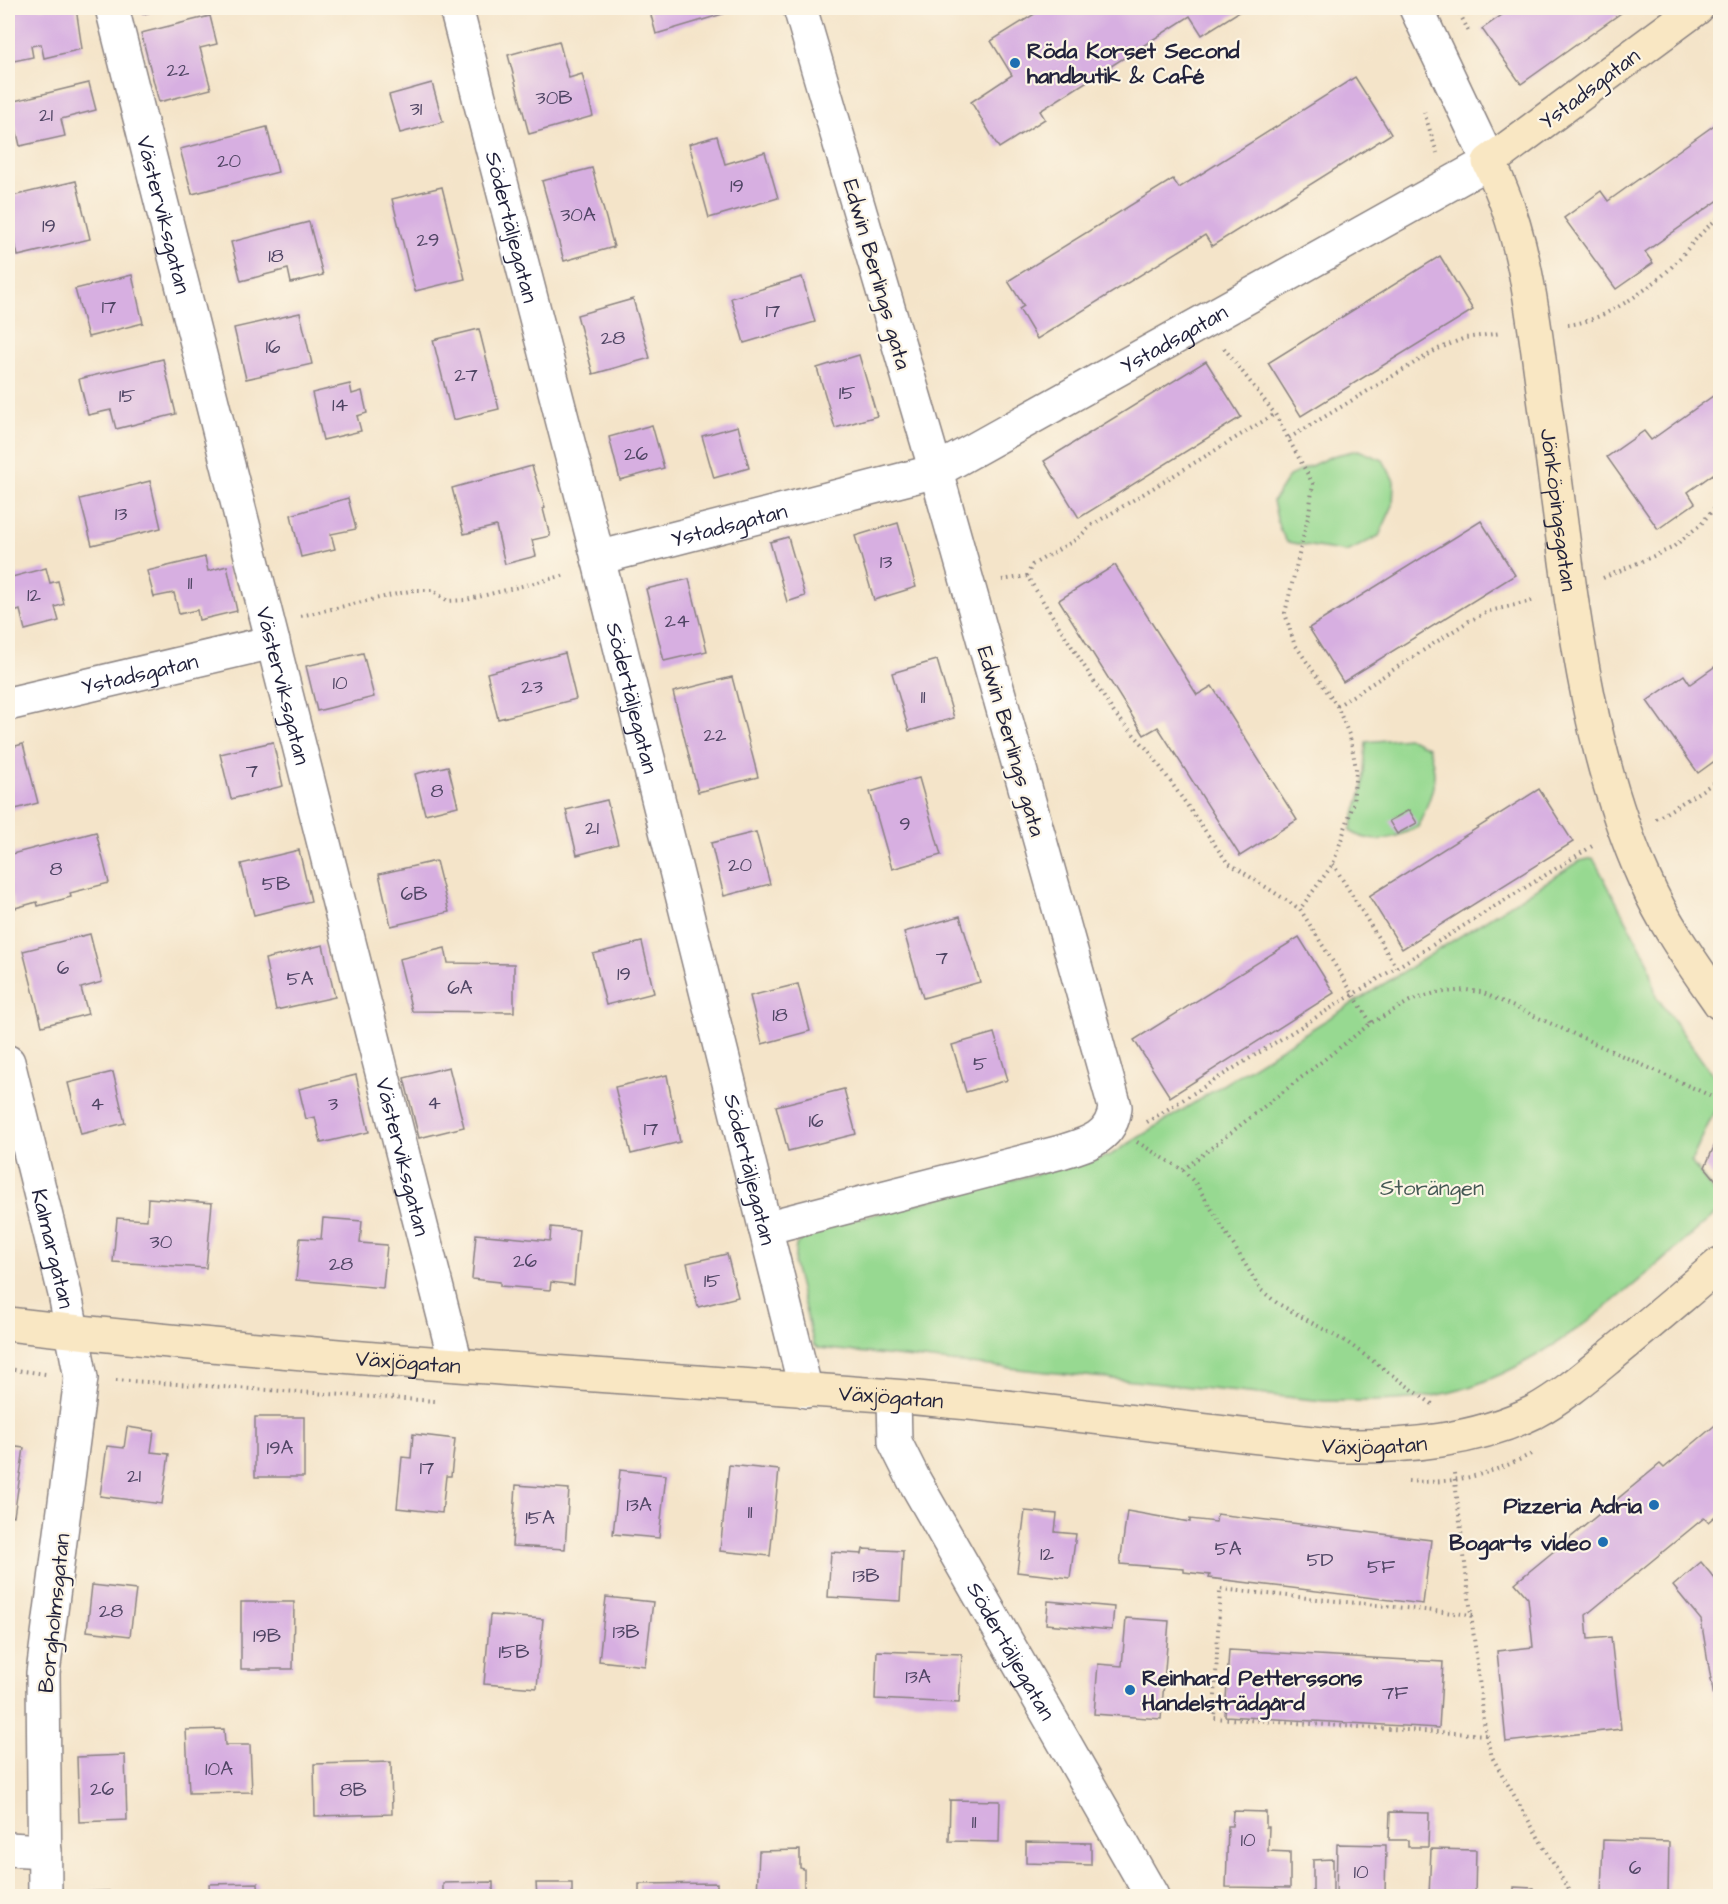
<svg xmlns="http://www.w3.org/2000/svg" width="1728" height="1904" font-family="'Architects Daughter',sans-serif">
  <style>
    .green { fill: #97d991; stroke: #5c7e66; stroke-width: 1.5 }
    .building { fill: #d7afe1 }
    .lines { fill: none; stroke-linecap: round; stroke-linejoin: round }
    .street-casing { stroke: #8b8382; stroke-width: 36 }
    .secondary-casing { stroke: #8b8382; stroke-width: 36 }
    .path { stroke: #8b8382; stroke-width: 4; stroke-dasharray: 1.5 4.5; stroke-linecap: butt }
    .street { stroke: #fff; stroke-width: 33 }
    .secondary { stroke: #f9e7c3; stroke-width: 33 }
    .poi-dot { fill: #1f6fb2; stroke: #fcf5e5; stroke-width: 2 }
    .labels { text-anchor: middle; stroke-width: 4.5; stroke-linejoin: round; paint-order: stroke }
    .number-label { font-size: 20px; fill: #4f4564 }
    .poi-label { font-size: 22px; font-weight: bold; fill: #22223b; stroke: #fcf5e5; text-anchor: start }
    .street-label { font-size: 22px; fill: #22223b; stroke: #fcf5e5 }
    .park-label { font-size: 22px; fill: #455955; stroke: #fcf5e5 }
  </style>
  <rect width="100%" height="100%" fill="#fcf5e5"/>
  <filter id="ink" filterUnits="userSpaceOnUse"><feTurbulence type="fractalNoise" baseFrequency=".0167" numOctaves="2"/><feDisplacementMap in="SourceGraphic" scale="12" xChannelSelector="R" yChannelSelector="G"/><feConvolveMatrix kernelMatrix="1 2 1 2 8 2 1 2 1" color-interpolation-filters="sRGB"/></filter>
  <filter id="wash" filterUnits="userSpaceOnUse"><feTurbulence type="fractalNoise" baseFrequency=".008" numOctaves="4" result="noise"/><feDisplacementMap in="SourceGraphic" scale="24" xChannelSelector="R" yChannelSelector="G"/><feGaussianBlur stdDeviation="1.35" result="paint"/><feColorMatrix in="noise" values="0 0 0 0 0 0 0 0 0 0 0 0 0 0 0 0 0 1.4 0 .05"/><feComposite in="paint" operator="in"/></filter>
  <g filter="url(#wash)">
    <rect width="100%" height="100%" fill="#f4e4c9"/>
    <g class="green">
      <path d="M1358,450l25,10 11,21 -1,24 -14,31 -32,16 -60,-10 -8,-14 -6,-27 16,-25 43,-20z"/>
      <path d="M1408,738l20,9c13,33 3,49 -10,80 -24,11 -43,20 -68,4l13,-44 3,-45z"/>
      <path d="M1593,858l56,105 7,33 55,77 9,6v27l-5,4 -24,52 29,38v10c-78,67 -178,166 -282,185 -38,7 -76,6 -114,6l-505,-53 -5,-3 -20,-80 2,-20 15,-15 298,-74 471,-295z"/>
    </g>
    <g id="blocks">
      <g class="building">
        <path d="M8,8h68l6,41 -38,9 -3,-14 -10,2 2,11 -19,4 -6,-16z"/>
        <path d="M141,8h26l-24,6z"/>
        <path d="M649,8h76l1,5 -70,21z"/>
        <path d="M1044,8h201l-43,27 -12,-19 -150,95 5,8 -46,29 -28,-46 41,-27 -21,-34z"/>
        <path d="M1512,8h116l-107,76 -39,-55z"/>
        <path d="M210,16l7,28 -17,4 11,41 -52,13 -18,-69z"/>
        <path d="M559,41l10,37 13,-4 11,42 -64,18 -21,-79z"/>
        <path d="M1355,77l36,57 -179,112 -7,-11 -168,104 -18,-30 5,-3 -16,-25 165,-102 6,9z"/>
        <path d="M89,83l7,27 -35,9 4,17 -45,10 -10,-44z"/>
        <path d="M432,83l11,39 -43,11 -11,-38z"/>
        <path d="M1720,121v78l-75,53 8,11 -37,26 -52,-71 37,-27 7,10z"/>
        <path d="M267,127l11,45 -86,22 -12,-45z"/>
        <path d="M717,136l8,28 40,-12 13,46 -69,20 -20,-74z"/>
        <path d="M592,168l22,79 -50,14 -22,-80z"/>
        <path d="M76,181l14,58 -72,17 -10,-44v-15z"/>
        <path d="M442,187l23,92 -50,12 -23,-92z"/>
        <path d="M309,222l14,53 -32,8 -3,-14 -47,12 -10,-39z"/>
        <path d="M1440,256l33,54 -172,106 -33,-53z"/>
        <path d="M132,275l11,48 -55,14 -13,-48z"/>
        <path d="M802,277l13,45 -71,21 -13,-45z"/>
        <path d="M633,299l17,59 -57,16 -16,-59z"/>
        <path d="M300,313l12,51 -66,15 -12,-51z"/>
        <path d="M479,329l20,80 -46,11 -20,-80z"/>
        <path d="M859,355l18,61 -42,12 -18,-60z"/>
        <path d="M163,359l13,55 -60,15 -5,-19 -23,5 -9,-36z"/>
        <path d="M1206,361l35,56 -162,101 -35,-57z"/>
        <path d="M350,384l2,10 10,-3 5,22 -10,3 4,15 -38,9 -11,-47z"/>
        <path d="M1720,391v78l-32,23 7,11 -37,26 -51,-72 37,-26 7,9z"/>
        <path d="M652,425l12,43 -44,12 -11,-43z"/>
        <path d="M738,426l11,42 -35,10 -12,-42z"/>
        <path d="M532,466l13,42 -2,1 7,27 -18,4 4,16 -31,8 -9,-38 -32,8 -12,-46z"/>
        <path d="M150,481l11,47 -69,17 -12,-46z"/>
        <path d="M348,498l8,31 -25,5 4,15 -34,8 -10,-42z"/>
        <path d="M1481,521l34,54 -172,107 -34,-54z"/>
        <path d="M898,523l18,64 -42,13 -19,-64z"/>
        <path d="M788,537l17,59 -18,6 -17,-60z"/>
        <path d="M205,557l3,14 19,-5 10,45 -38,9 -2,-10 -18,4 -5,-21 -20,4 -7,-26z"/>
        <path d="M1115,565l82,130 15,-9 85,134 -57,36 -82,-129 -14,8 -85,-135z"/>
        <path d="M46,568l4,15 8,-2 6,23 -9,3 4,14 -34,9 -5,-20 -12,4v-36z"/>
        <path d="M689,579l18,72 -43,10 -18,-72z"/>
        <path d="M363,653l11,44 -57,14 -11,-45z"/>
        <path d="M565,653l11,46 -78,20 -11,-46z"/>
        <path d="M937,660l17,58 -45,13 -17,-58z"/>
        <path d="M1720,663v94l-22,16 -51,-72 37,-26 6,9z"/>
        <path d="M732,677l26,100 -60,15 -25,-100z"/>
        <path d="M273,742l10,44 -52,13 -11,-45z"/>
        <path d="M23,744l15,59 -30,8v-63z"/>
        <path d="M448,766l10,40 -33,8 -10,-40z"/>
        <path d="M919,778l22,77 -49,14 -22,-77z"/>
        <path d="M1539,789l34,53 -171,107 -33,-53z"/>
        <path d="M607,800l11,44 -41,11 -11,-45z"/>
        <path d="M1409,810l8,13 -20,11 -8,-13z"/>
        <path d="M96,832l13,51 -39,10 1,4 -33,9 -1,-4 -22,6 -7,-27v-26z"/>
        <path d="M756,832l14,52 -46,12 -13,-53z"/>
        <path d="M299,850l12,51 -57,14 -13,-51z"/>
        <path d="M436,861l13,51 -58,14 -12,-52z"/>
        <path d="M960,916l20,66 -57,16 -19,-66z"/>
        <path d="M90,934l12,48 -21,6 7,26 -46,12 -19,-75z"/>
        <path d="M1299,937l35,56 -164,104 -36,-57z"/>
        <path d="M642,942l12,51 -48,12 -13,-51z"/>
        <path d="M323,945l12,52 -59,13 -11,-51z"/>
        <path d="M445,948l3,15 66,1v48l-102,-1 -13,-52z"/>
        <path d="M798,984l12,47 -48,13 -12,-48z"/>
        <path d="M994,1033l14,47 -42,12 -14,-47z"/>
        <path d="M449,1067l15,60 -45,11 -15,-60z"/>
        <path d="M113,1072l12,51 -44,11 -13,-51z"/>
        <path d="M356,1075l13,57 -48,11 -6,-26 -9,2 -7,-30z"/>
        <path d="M667,1075l13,67 -49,12 -16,-67z"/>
        <path d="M844,1089l12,45 -68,17 -12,-45z"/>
        <path d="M1720,1133v52l-15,-18z"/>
        <path d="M148,1198l64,5 -6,65 -93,-6 4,-44 30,2z"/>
        <path d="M323,1218l39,3 -2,22 27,2 -4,43 -87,-8 4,-42 21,1z"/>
        <path d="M551,1227l28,3 -5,55 -23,-3 -1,8 -50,-4v-4l-28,-3 4,-45 74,7z"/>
        <path d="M727,1254l11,43 -40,10 -11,-44z"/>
        <rect x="255" y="1417" width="49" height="60"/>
        <path d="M1720,1421v91l-12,10 -4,-4 -118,97 2,24 23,-2 10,92 -115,13 -9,-91 36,-4 -5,-49 -13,-15 145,-119 4,4z"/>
        <path d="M127,1427l27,4 -3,21 18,2 -7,50 -62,-8 7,-50 17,2z"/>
        <path d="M413,1434l42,5 -4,37h-5l-4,37 -45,-5 5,-51 9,1z"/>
        <path d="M8,1446l16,2 -10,68 -6,-1z"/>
        <path d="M729,1465l50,5 -9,86 -50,-5z"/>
        <path d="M620,1470l46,5 -7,63 -46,-4z"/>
        <path d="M516,1485l53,4 -4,60 -53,-3z"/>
        <path d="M1025,1511l32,3 -2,18 21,2 -6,44 -53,-6z"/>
        <path d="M1127,1511l63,11v-3l26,3 1,-8 214,26 -8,64 -214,-26 1,-3 -26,-3v-3l-64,-5z"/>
        <path d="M863,1549l40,2 -3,50 -72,-4 3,-45 31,2z"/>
        <path d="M1701,1562l19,23v148l-19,-113 -28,-34z"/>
        <path d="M92,1585l44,5 -6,46 -43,-5z"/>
        <path d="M606,1597l47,5 -8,64 -46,-5z"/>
        <path d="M1048,1601l66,6 -2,23 -66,-6z"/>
        <path d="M241,1602h53l-1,67h-52z"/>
        <path d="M490,1615l53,4 -6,69 -53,-4z"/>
        <path d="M1126,1618l43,3 -8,98 -67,-5 4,-50 24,2z"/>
        <path d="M1229,1650l214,12 -4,66 -214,-12z"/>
        <path d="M877,1651l85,3 -3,49 -84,-4z"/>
        <path d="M224,1729l1,16h25l2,47 -63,1 -3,-63z"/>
        <path d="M125,1755l2,65 -48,2 -2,-65z"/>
        <path d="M391,1762l1,52 -77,2 -1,-52z"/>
        <path d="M950,1800l50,1 -1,41 -50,-1z"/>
        <path d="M1233,1811l33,1v15h3l-1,24 22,1v36l-64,-1 2,-61h4z"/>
        <path d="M1390,1812l39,1 -1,34h-20v-7h-19z"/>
        <path d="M1603,1840l66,2 -1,54 -67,-3z"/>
        <path d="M1026,1842l65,1v22l-65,-2z"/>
        <path d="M1337,1844l49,1 -1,51h-49z"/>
        <path d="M1431,1849l45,1 -1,46h-46z"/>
        <path d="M800,1850v18l4,1v27h-47l2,-45z"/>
        <path d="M1333,1859v35h-20v-34z"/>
        <path d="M493,1882v14h-50v-13z"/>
        <path d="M258,1883l1,13h-49l-1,-12z"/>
        <path d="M536,1883h36v13h-35z"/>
        <path d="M717,1883v13h-78v-12z"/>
        <path d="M1514,1887l19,1v8h-19z"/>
        <path d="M109,1891v5h-29v-4z"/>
      </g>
    </g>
  </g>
  <g filter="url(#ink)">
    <use href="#blocks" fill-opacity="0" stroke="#8b8382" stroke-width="1.5"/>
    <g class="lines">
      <defs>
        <g id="street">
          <path id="s1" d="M112,8l344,1356"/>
          <path id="s2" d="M456,8l142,550 208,833"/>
          <path id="s3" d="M598,558l338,-87 553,-309 -73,-154"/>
          <path id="s4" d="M8,704l265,-62"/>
          <path id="s5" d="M8,1062l57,232 16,84 -38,295 2,223"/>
          <path d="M765,1228l296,-76c26,-8 51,-14 54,-45l-179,-636 -136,-463"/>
          <path id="s6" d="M894,1397l1,45 19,38 238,416"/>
          <path d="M8,1849l37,2"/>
        </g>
        <g id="secondary">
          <path id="s7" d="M1697,8l-208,154c39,78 45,164 57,250 23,156 33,322 99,468 19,44 48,84 75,123"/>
          <path id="s8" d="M8,1324c293,34 590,50 885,72 150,12 299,35 448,50 65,1 134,-5 193,-34 26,-14 51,-35 74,-54 38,-31 75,-63 112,-94"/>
        </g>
      </defs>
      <use href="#street" class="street-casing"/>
      <use href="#secondary" class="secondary-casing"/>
      <g class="path">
        <path d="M1457,8l13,26"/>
        <path d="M1424,112l13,41"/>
        <path d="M1568,325c33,-4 69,-28 94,-49 21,-18 35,-43 58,-59"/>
        <path d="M1224,348l51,66 38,70 -4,29 -24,100 9,30 43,63 13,31 6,31 -3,37 -20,59 -33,45"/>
        <path d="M1289,438l149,-89 27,-11 36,-5"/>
        <path d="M1027,576l5,-11 45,-26 15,-14 183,-111"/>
        <path d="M1603,578l69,-30 29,-24 19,-23"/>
        <path d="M1002,580l25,-4 87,137 35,38 78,111 73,47 71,114"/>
        <path d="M301,616l113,-26h18l16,11 18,-1 100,-25"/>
        <path d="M1337,706l132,-85 21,-10 46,-11"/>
        <path d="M1656,819l64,-40"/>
        <path d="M1333,864l63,103"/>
        <path d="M1147,1122l447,-277"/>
        <path d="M1137,1142l46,28 13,14 65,106 16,13 71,40 87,63"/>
        <path d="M1183,1170l188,-147 39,-22 25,-8 31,-3 15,2 239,108"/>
        <path d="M8,1369l38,5"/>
        <path d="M116,1380l319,21"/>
        <path d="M1454,1473l31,256 7,28 80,139"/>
        <path d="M1408,1481c45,4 85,-7 125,-28"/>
        <path d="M1473,1615l-253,-26 -6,129 273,17"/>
      </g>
      <use href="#street" class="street"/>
      <use href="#secondary" class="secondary"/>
    </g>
  </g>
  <g class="poi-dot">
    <circle cx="1015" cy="63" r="6"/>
    <circle cx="1654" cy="1505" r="6"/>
    <circle cx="1603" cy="1542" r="6"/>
    <circle cx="1130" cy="1690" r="6"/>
  </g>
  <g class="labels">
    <g class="number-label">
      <text x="178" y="76">22</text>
      <text x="554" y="104">30B</text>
      <text x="416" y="115">31</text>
      <text x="46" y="121">21</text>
      <text x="229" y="167">20</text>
      <text x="737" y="192">19</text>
      <text x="578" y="221">30A</text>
      <text x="49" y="232">19</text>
      <text x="428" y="246">29</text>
      <text x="276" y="262">18</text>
      <text x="109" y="313">17</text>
      <text x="773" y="317">17</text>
      <text x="613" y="344">28</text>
      <text x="273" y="353">16</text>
      <text x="466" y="381">27</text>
      <text x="847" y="399">15</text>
      <text x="127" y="402">15</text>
      <text x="340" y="411">14</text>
      <text x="636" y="460">26</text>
      <text x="121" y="520">13</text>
      <text x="886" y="568">13</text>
      <text x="190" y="589">11</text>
      <text x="34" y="601">12</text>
      <text x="677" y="627">24</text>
      <text x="340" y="689">10</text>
      <text x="532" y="693">23</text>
      <text x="923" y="703">11</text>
      <text x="715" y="741">22</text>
      <text x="252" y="777">7</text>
      <text x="437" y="797">8</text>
      <text x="905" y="830">9</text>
      <text x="592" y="834">21</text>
      <text x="740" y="871">20</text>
      <text x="56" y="875">8</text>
      <text x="276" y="890">5B</text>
      <text x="414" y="900">6B</text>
      <text x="942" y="964">7</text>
      <text x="63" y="974">6</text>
      <text x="624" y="980">19</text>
      <text x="300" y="985">5A</text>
      <text x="460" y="994">6A</text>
      <text x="780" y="1021">18</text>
      <text x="980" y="1070">5</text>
      <text x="434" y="1109">4</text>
      <text x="97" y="1110">4</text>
      <text x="333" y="1110">3</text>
      <text x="816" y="1127">16</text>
      <text x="651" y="1135">17</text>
      <text x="161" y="1248">30</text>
      <text x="525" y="1267">26</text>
      <text x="341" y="1270">28</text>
      <text x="712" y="1287">15</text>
      <text x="280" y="1454">19A</text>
      <text x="427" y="1474">17</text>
      <text x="134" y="1482">21</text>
      <text x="639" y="1511">13A</text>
      <text x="750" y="1518">11</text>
      <text x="540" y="1524">15A</text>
      <text x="1228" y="1555">5A</text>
      <text x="1047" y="1560">12</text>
      <text x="1320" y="1566">5D</text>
      <text x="1381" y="1573">5F</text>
      <text x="866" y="1582">13B</text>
      <text x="111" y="1617">28</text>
      <text x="626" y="1638">13B</text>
      <text x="267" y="1642">19B</text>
      <text x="514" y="1658">15B</text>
      <text x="918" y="1683">13A</text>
      <text x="1395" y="1699">7F</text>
      <text x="219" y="1775">10A</text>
      <text x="102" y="1795">26</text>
      <text x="353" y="1796">8B</text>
      <text x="974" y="1828">11</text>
      <text x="1248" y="1846">10</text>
      <text x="1635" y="1874">6</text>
      <text x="1361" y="1878">10</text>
    </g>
    <g class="poi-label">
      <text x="1027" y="58">Röda Korset Second<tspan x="1027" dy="25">handbutik &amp; Café</tspan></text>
      <text x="1642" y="1513" text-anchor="end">Pizzeria Adria</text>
      <text x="1591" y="1550" text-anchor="end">Bogarts video</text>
      <text x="1142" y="1685">Reinhard Petterssons<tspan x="1142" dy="25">Handelsträdgård</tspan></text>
    </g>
    <g class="street-label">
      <text transform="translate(1589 88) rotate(-37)" y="8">Ystadsgatan</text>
      <text dy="8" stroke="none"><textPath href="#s1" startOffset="213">Västerviksgatan</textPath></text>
      <text dy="8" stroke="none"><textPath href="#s2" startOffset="226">Södertäljegatan</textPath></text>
      <text transform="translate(878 274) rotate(74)" y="8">Edwin Berlings gata</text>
      <text dy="8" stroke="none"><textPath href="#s3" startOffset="621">Ystadsgatan</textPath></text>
      <text dy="8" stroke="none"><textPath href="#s7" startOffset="615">Jönköpingsgatan</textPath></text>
      <text dy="8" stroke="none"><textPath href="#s3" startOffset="135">Ystadsgatan</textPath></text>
      <text dy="8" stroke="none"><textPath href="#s4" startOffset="135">Ystadsgatan</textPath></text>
      <text dy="8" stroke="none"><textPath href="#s1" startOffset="699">Västerviksgatan</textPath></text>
      <text dy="8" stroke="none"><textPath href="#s2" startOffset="712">Södertäljegatan</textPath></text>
      <text transform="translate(1012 741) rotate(74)" y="8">Edwin Berlings gata</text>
      <text dy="8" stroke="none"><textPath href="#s1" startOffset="1185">Västerviksgatan</textPath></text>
      <text dy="8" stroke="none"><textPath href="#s2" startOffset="1198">Södertäljegatan</textPath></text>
      <text dy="8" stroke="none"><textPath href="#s5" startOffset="192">Kalmargatan</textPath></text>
      <text dy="8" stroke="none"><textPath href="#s8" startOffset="402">Växjögatan</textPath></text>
      <text dy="8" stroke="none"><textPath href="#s8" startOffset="886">Växjögatan</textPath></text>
      <text dy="8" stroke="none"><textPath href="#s8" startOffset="1372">Växjögatan</textPath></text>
      <text transform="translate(53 1613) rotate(-84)" y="8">Borgholmsgatan</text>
      <text dy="8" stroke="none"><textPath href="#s6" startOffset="284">Södertäljegatan</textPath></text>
    </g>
    <g class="park-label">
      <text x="1432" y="1195">Storängen</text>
    </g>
  </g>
  <rect width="1728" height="1904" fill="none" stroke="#fcf5e5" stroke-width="30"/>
</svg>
